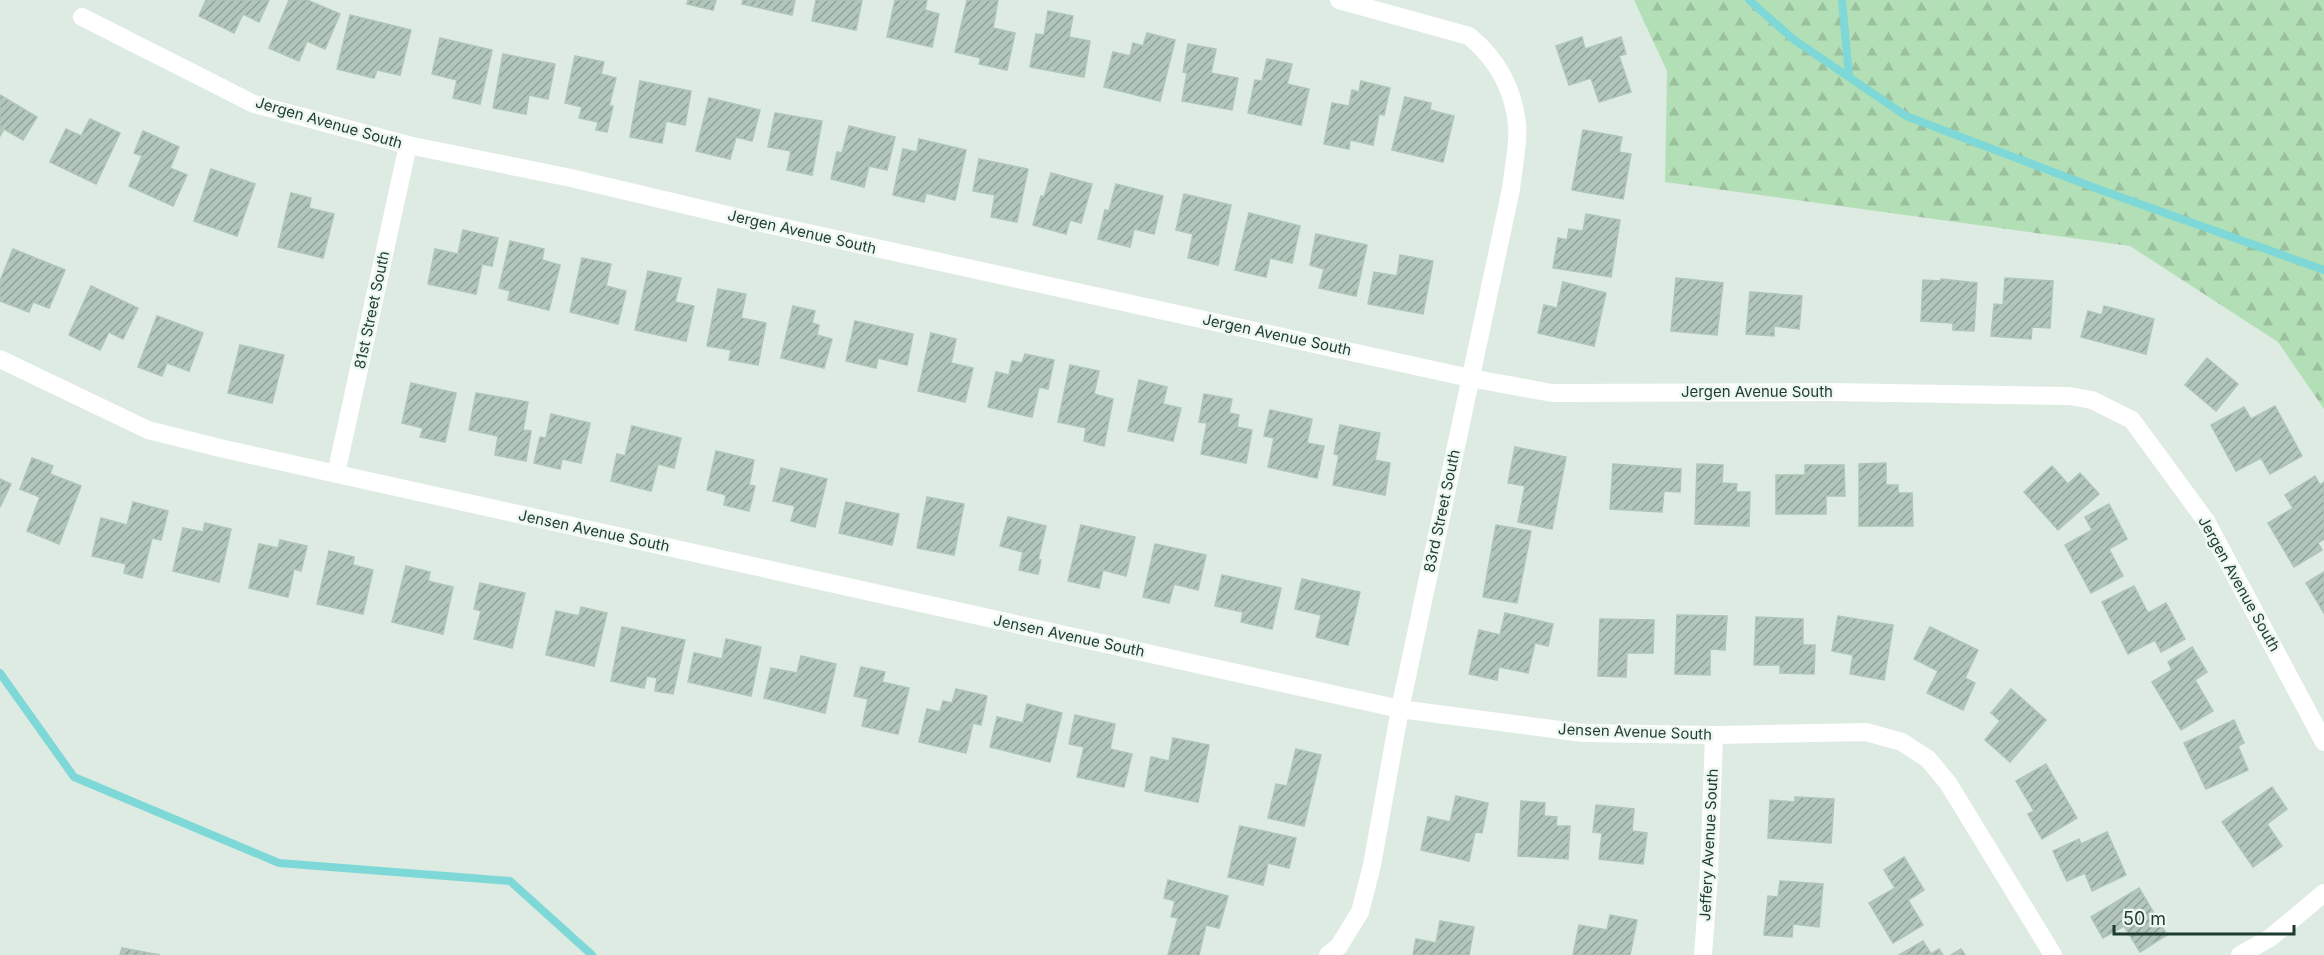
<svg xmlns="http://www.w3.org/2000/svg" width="2324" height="955" font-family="Inter,sans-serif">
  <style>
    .forest { fill: url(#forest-firs) }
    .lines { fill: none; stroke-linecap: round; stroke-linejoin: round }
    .stream { stroke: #7dd8d7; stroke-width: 8 }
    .building { fill: url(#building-hatch); stroke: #afc5b8; stroke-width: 1.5 }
    .minor { stroke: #fff; stroke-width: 18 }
    .labels { text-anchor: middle; stroke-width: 5; stroke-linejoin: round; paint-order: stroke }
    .street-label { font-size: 15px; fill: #1d3c2f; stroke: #eef7f1 }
  </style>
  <defs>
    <pattern id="forest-firs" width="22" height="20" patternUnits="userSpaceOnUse" patternTransform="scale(1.5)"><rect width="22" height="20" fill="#b3dfb7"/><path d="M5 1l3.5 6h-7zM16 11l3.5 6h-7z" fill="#9ac09e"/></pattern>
    <pattern id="building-hatch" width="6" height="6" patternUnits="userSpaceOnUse" patternTransform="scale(1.5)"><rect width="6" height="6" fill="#b2c6bb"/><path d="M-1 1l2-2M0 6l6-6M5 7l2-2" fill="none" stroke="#90a298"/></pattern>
  </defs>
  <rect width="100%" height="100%" fill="#ddebe2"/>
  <path class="forest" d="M1634,0h690v409l-46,-67 -148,-96 -465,-64 2,-111z"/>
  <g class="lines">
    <g class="stream">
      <path d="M1749,0l44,39 113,77 192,73 226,81"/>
      <path d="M1842,0l7,76"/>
      <path d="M0,673l74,104 205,86 231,18 82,74"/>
    </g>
  </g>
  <g class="building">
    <path d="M206,0h63l-10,22 -16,-8 -9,19 -35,-17z"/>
    <path d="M289,0h18l33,14 -15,35 -18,-8 -8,20 -30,-13z"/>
    <path d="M688,0h28l-3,10 -26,-6z"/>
    <path d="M743,0h52l-3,15 -50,-11z"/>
    <path d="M816,0h46l-6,30 -44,-9z"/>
    <path d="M895,0h32l-2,10 14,4 -7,33 -45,-10z"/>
    <path d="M967,0h31l-5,28 22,5 -8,37 -28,-6 2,-6 -26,-6z"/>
    <path d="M1048,11l25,5 -4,21 21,4 -6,36 -54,-10 6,-33 8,1z"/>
    <path d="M350,15l61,15 -11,45 -23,-5 -3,8 -37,-9z"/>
    <path d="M1147,33l28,7 -15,61 -56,-14 9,-35 17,4 3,-13 10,3z"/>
    <path d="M1582,37l3,12 36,-12 5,17 -7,2 12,36 -32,10 -8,-24 -22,7 -13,-39z"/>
    <path d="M440,38l52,12 -12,54 -27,-6 4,-18 -25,-6z"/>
    <path d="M1188,44l28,5 -5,24 27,5 -6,32 -50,-9 5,-28 -4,-1z"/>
    <path d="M503,54l52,10 -7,35 -19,-4 -3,19 -33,-6z"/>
    <path d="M575,56l29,6 -3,12 15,4 -7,28h4l-6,26 -11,-2 2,-8 -19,-4 3,-11 -17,-4z"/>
    <path d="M1267,59l25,5 -5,20 22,5 -8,36 -53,-12 7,-33 7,1z"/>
    <path d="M640,81l51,10 -6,34 -19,-4 -4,22 -32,-6z"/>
    <path d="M1361,81l29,7 -6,27 -5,-1 -6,31 -23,-5 -1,9 -25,-5 8,-41 17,3 3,-16 7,2z"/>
    <path d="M0,95l37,22 -14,23 -19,-11 -4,7z"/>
    <path d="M1405,97l26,6 -1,7 24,6 -11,46 -51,-12z"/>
    <path d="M709,98l51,12 -8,31 -16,-4 -6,22 -34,-8z"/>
    <path d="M775,113l47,8 -10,54 -25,-5 4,-19 -23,-4z"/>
    <path d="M90,119l30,14 -24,51 -46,-22 16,-33 15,7z"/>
    <path d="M849,126l46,11 -8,33 -18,-4 -5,21 -33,-8 6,-27 5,1z"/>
    <path d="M1583,130l39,7 -3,15 12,2 -8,45 -51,-9z"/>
    <path d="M143,131l36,16 -9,21 17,7 -14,31 -44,-20 13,-30 -8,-3z"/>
    <path d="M919,139l47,11 -11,50 -29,-7 -2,9 -31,-7 10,-46 14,3z"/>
    <path d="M979,159l49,10 -11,53 -26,-5 4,-22 -22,-4z"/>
    <path d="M211,169l44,15 -18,52 -43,-15z"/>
    <path d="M1051,173l41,11 -11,39 -11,-3 -4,14 -33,-9 8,-29 3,1z"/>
    <path d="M1116,184l47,12 -9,38 -20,-5 -4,18 -32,-8 7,-29 4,1z"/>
    <path d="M291,193l20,5 -2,10 25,6 -11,44 -45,-11z"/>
    <path d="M1184,194l47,11 -13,60 -30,-7 5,-24 -17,-4z"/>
    <path d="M1249,213l51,13 -8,37 -22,-5 -4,19 -31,-7z"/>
    <path d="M1586,214l34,6 -9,57 -58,-9 5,-30 9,2 2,-11 14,2z"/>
    <path d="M463,230l35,8 -6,28 -10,-2 -6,30 -48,-10 7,-35 23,5z"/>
    <path d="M1316,234l51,11 -11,51 -37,-8 5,-19 -14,-4z"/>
    <path d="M510,241l34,8 -2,11 18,5 -11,45 -41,-10 2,-9 -11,-3z"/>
    <path d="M13,249l52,21 -16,38 -16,-6 -4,10 -29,-11v-20z"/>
    <path d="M1400,255l33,6 -10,53 -55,-10 6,-32 23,4z"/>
    <path d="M582,258l29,6 -5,22 20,5 -8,33 -48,-12z"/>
    <path d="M648,271l33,7 -6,24 19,4 -8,35 -51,-11z"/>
    <path d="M1676,278l47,5 -6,52 -46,-4z"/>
    <path d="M2005,278l48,3 -3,47 -18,-1 -1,12 -40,-3 3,-32 9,1z"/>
    <path d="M1941,279l36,4 -3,48 -21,-1v-7l-32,-2 2,-41 18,1z"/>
    <path d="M1563,282l43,11 -12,53 -56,-13 6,-28 13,3z"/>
    <path d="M91,286l47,22 -15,31 -14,-7 -9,18 -31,-15z"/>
    <path d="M718,289l28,5 -5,24 25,5 -8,42 -29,-5 2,-10 -24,-4z"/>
    <path d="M1750,292l52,4 -3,33 -25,-3v10l-28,-2z"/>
    <path d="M793,306l22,5 -3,12 7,2 -2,10 15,4 -8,29 -43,-10z"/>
    <path d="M2104,306l50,13 -8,35 -65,-17 7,-26 14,4z"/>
    <path d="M157,316l46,17 -14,38 -22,-8 -5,13 -24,-9z"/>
    <path d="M855,321l58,13 -6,31 -29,-7 -2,10 -30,-7z"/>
    <path d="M931,333l25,6 -5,24 22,5 -8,34 -47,-11z"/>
    <path d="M240,345l44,10 -12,48 -44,-10z"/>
    <path d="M1025,354l29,6 -6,29 -9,-2 -7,30 -44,-10 8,-35 13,3 3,-14 10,2z"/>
    <path d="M2207,358l31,26 -22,27 -31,-26z"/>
    <path d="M1070,365l29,6 -5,23 19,5 -9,47 -20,-5 2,-13 -28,-6z"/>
    <path d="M1139,380l28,7 -4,17 18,4 -8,33 -45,-10z"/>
    <path d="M411,383l45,10 -11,49 -25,-5 3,-9 -21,-5z"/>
    <path d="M476,393l52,9 -5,28 8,1 -5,30 -31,-6 3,-19 -29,-6z"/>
    <path d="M1204,394l28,5 -3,14 10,2 -2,12 15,3 -6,33 -45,-9 6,-31 -8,-1z"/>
    <path d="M2275,406l27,50 -32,18 -9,-16 -25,13 -25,-46 33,-18 7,12z"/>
    <path d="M1270,410l42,9 -5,24 17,3 -7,32 -49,-11 6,-29 -10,-2z"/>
    <path d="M551,414l39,9 -9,40 -19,-4 -2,10 -26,-6 6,-26 6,1z"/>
    <path d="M1340,425l40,8 -5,27 15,3 -5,32 -52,-10 6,-30 -5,-1z"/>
    <path d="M632,426l49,12 -7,30 -16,-4 -7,27 -40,-10 6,-27 8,2z"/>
    <path d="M1515,447l51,10 -14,72 -34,-7 7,-36 -17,-3z"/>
    <path d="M716,451l38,9 -5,25 6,1 -6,25 -25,-6 2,-10 -19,-5z"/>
    <path d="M32,458l21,8 -3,8 31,12 -22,58 -32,-13 13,-34 -20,-8z"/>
    <path d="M1886,463v22h12v8h14l1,33h-54v-62z"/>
    <path d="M1613,464l68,5 -1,23 -16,-1 -2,21 -52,-3z"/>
    <path d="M1697,464l26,1 -1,18 15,1 -1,8h14l-1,34 -54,-2z"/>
    <path d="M1805,465h39l1,31h-19v18h-50v-39h29z"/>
    <path d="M2052,466l16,18 12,-11 19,21 -41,36 -34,-38z"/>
    <path d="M781,468l46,11 -12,48 -24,-6 4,-15 -22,-5z"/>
    <path d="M2315,476l5,9 4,-3v57l-6,4 4,7 -28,17 -26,-44 25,-15 -8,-13z"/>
    <path d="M0,479l11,5 -11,23z"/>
    <path d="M927,497l37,7 -10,51 -37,-7z"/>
    <path d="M133,502l35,9 -7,29 -9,-2 -10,40 -18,-5 2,-9 -34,-8 9,-38 26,7z"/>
    <path d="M846,502l53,12 -7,31 -53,-12z"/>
    <path d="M2109,504l18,35 -18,10 14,27 -32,17 -26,-48 27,-15 -7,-13z"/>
    <path d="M1008,517l38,9 -8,34h3l-3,14 -19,-4 4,-18 -23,-6z"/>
    <path d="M205,523l26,6 -12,53 -46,-11 10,-43 20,4z"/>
    <path d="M1081,525l54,12 -9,39 -23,-6 -4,18 -31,-7z"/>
    <path d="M1496,525l35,6 -14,72 -34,-6z"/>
    <path d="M280,540l27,6 -6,25 -7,-2 -6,28 -39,-9 10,-44 19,4z"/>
    <path d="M1155,544l51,11 -8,35 -24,-6 -5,19 -26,-6z"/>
    <path d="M329,551l25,6 -1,8 20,5 -10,44 -46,-10z"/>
    <path d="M406,566l24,6 -2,9 25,6 -10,47 -51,-12z"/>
    <path d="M2324,572v41l-18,-30z"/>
    <path d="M1222,575l59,13 -9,41 -31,-7 2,-10 -28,-6z"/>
    <path d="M1302,579l58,13 -12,53 -32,-8 5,-22 -26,-6z"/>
    <path d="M480,583l45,10 -13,55 -38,-9 7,-28 -7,-2z"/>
    <path d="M2134,586l14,27 18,-10 19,36 -24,13 -6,-12 -27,14 -26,-52z"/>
    <path d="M581,607l26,6 -13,53 -48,-11 10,-44 23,5z"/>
    <path d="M1505,613l48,11 -5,22 -13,-3 -7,30 -29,-6 -2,13 -28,-6 10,-44 21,5z"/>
    <path d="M1677,615l50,1 -2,34 -15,-1v26l-35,-1z"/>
    <path d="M1838,616l55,9 -9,55 -34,-6 3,-19 -21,-4z"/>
    <path d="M1756,617l47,2v26h12l-1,29 -34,-1v-8h-26z"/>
    <path d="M1600,619l54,1 -1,33h-26l-1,24 -28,-1z"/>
    <path d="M622,627l63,13 -12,54 -18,-3 2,-13 -10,-2 -3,12 -33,-7z"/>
    <path d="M1930,627l48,23 -13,28 10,5 -12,27 -36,-17 11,-22 -24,-12z"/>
    <path d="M726,639l35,8 -10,49 -63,-14 6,-29 28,6z"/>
    <path d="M2192,647l15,25 -12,8 18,31 -32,19 -29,-48 20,-12 -4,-8z"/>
    <path d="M801,656l35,8 -11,49 -61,-15 7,-30 26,5z"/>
    <path d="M861,667l24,5 -3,10 27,6 -11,46 -36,-8 6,-27 -14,-3z"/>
    <path d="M956,689l31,7 -6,29 -8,-2 -7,30 -47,-11 8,-33 13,3 3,-11 9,2z"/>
    <path d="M2011,689l35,31 -36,42 -25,-22 15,-19 -9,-8z"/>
    <path d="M1027,704l35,9 -12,49 -60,-15 7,-30 26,6z"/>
    <path d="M1075,715l40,9 -5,25 22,5 -8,33 -47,-10 7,-30 -15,-3z"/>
    <path d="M2234,720l10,23 -6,3 10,24 -42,19 -22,-46z"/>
    <path d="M1173,738l36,7 -11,57 -53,-11 6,-34 18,4z"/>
    <path d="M1296,749l25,6 -17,71 -36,-8 8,-34 11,2z"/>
    <path d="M2046,764l31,54 -35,21 -14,-25 6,-3 -18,-30z"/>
    <path d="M2272,787l15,22 -20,15 15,22 -29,21 -31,-45z"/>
    <path d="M1456,796l32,7 -6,30 -7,-1 -6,29 -48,-11 7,-33 22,5z"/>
    <path d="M1795,797l39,2 -3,44 -63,-5 2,-38 25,2z"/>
    <path d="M1521,801l24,2 -1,13 13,1 -1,9h14l-2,33 -50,-3z"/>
    <path d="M1596,805l38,4 -2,22 15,2 -4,31 -44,-5 3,-26 -9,-1z"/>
    <path d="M1240,826l56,12 -7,30 -21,-5 -5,22 -35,-8z"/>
    <path d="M2107,832l19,43 -34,16 -7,-18 -18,8 -14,-30 26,-12 2,5z"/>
    <path d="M1904,857l20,33 -16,10 15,25 -30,18 -24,-40 26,-15 -11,-18z"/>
    <path d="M1168,880l60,16 -9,32 -13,-3 -7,30h-31l10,-37 -7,-1 4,-16 -11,-3z"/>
    <path d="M1780,881l43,3 -4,43 -26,-3 -1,13 -28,-2 4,-39 10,1z"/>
    <path d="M2139,888l28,47 -27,17 -16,-26 -21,12 -12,-21z"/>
    <path d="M1610,915l27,5 -7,35h-57l6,-30 28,5z"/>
    <path d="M1440,921l34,6 -5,28h-56l3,-16 20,4z"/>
    <path d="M1923,941l8,13 8,-5 4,6h-44z"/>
    <path d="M122,948l38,7h-40z"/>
    <path d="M1961,949l4,6h-14z"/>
  </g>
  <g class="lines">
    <g class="minor">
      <path d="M82,17l172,87 154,41 163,33 182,43 717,157 82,15 279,-1 238,4 23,4 40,20 74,101 118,221"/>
      <path d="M0,359l148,71 76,19 1176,260 183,24 131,2 152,-3 36,10 26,17 20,24 105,172"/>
      <path d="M336,474l72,-329"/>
      <path d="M1328,955l11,-9 21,-34 12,-47 28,-156 111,-520c2,-19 8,-47 6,-65 -4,-37 -20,-65 -48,-88l-130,-36"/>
      <path d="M1703,955l6,-80 5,-140"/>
      <path d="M2240,955l30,-17 54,-45"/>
    </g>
  </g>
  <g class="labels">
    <g class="street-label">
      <text transform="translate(329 123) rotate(16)" y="5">Jergen Avenue South</text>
      <text transform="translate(802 232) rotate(13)" y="5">Jergen Avenue South</text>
      <text transform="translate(372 310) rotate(-78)" y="5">81st Street South</text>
      <text transform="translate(1277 335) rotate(12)" y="5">Jergen Avenue South</text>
      <text x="1757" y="397">Jergen Avenue South</text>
      <text transform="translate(1442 511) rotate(-78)" y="5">83rd Street South</text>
      <text transform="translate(594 531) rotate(12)" y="5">Jensen Avenue South</text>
      <text transform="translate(2239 584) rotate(61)" y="5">Jergen Avenue South</text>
      <text transform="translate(1069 636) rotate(12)" y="5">Jensen Avenue South</text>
      <text transform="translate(1635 732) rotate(2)" y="5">Jensen Avenue South</text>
      <text transform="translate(1709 845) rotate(-87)" y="5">Jeffery Avenue South</text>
    </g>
  </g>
  <path d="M2114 925v9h180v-9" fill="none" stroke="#1d3c2f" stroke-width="3"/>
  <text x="2123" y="925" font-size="18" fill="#1d3c2f" stroke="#eef7f1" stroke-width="4.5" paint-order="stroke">50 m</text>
</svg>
